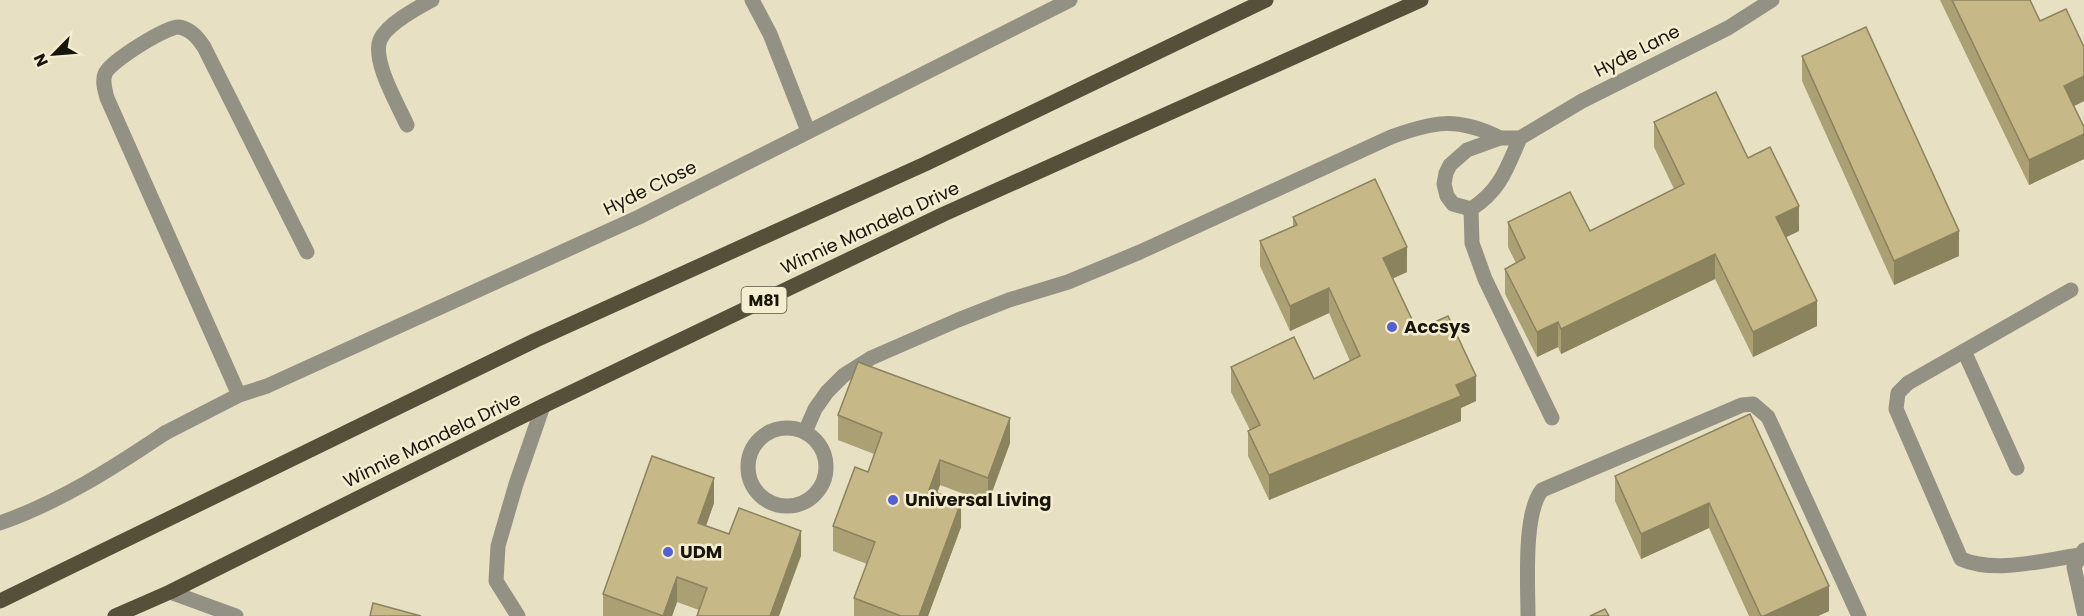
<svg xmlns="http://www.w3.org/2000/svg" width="2084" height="616" font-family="Poppins,sans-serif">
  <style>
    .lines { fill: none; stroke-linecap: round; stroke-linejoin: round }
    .lane { stroke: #939084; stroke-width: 15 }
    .street { stroke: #939084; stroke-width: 15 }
    .primary { stroke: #56503b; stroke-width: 15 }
    .wall { fill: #ab9f74 }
    .shaded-wall { fill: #8b825e }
    .building { fill: #c7b987; stroke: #8b825e; stroke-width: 1.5 }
    .poi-dot { fill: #545fd6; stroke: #f5edd0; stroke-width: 2 }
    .labels { text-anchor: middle; stroke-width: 5; stroke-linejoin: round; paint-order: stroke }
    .shield { fill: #f5edd0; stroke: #5a5646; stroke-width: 1.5 }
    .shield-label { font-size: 16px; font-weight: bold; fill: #18150b }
    .street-label { font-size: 18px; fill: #18150b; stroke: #f5edd0 }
    .poi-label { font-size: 18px; font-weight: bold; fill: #18150b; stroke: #f5edd0; text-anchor: start }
  </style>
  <rect width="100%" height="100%" fill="#e8e0c3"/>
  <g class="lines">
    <g class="lane">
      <path d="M2071,290l-163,93 -10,10 -2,16 65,150c35,15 82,1 119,-4"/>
      <path d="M1964,351l53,117"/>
      <path d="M0,523c60,-21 113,-55 165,-90"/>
      <path d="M2084,550l-10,17 10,45"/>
      <path d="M170,592l66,24"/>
      <path d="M518,616l-22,-35 2,-35 18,-62 27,-78"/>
      <path d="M1528,616c0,-30 -5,-103 14,-126l200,-85 11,-1 15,13 91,199"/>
    </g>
    <g class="street">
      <path d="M752,0l18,34 38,97"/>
      <path d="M407,125c-9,-20 -35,-64 -27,-85 7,-16 37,-32 52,-40"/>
      <path d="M1520,138c-13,30 -20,53 -49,71l-18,-5 -6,-8 -3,-12 2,-11 4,-8 17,-15 33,-12h20l62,-37 146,-73 44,-28"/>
      <path d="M1471,209l1,34 13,36 67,139"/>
      <path d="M239,395l-132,-297c-2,-8 -5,-16 -2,-24 4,-12 62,-48 74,-47 12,2 19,11 25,20l103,205"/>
      <circle cx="787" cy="467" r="39"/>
      <path d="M805,432l10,-23 12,-17 17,-17 27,-17 87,-38 51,-20 59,-18 72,-30 251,-115c43,-16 67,-20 109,1"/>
      <path d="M165,433l74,-38 28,-9 372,-169 431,-217"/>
    </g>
    <g class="primary">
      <path d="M0,601l536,-261 389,-176 341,-164"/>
      <path d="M115,616l55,-24 373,-186 401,-192 477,-214"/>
    </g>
  </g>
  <g class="wall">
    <path d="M1940,0h90l10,21 44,80 -10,5 10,21v32l-55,26z"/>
    <path d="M1802,56l157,200 -65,29 -92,-204z"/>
    <path d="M1654,122l94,36 51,73 -13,6 31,89 -64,31 -38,-78 -154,75 -3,-7 -21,10 -32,-63v-25l11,-6 -8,-16v-25l82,9 84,-42 -20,-42z"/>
    <path d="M1293,217l114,55 -14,6 24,52 59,71 -15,7v13l-192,79 -21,-44v-25l2,-1 -19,-38v-25l83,12 36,-18 -21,-48 -39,18 -30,-65v-25l33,-15z"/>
    <path d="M1750,414l79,197 -11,5h-69l-40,-88 -68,31 -26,-58v-25z"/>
    <path d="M838,415l172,28 -22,60 -48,-18 -3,8 24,34 -33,89h-74v-18l13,-34 -34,-13v-25l35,-54 6,-18 -36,-14z"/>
    <path d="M714,503l-8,23 23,8 72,22 -102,54 -22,-8 -5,14h-69v-22z"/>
  </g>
  <g class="shaded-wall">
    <path d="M2084,76v25l-20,10v-25z"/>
    <path d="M2084,134v25l-55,26v-25z"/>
    <path d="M1799,206v25l-23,11v-25z"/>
    <path d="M1959,231v25l-65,29v-24z"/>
    <path d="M1407,247v25l-24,11v-25z"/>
    <path d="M1715,254v25l-154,75v-25z"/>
    <path d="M1329,288v25l-39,18v-25z"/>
    <path d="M1817,301v25l-64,31v-25z"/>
    <path d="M1558,322v25l-21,10v-25z"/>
    <path d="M1476,376v25l-15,7v13l-192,79v-25z"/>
    <path d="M1010,418v25l-22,60v-25z"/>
    <path d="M940,460v25l-11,30v-25z"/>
    <path d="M714,478v25l-16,45v-25z"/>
    <path d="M961,502v25l-33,89h-9z"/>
    <path d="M1709,503v25l-68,31v-25z"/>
    <path d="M801,531v25l-22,60h-9z"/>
    <path d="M677,577v25l-5,14h-9z"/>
    <path d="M1829,586v25l-11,5h-54z"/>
  </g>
  <g class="building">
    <path d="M1952,0h78l10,21 26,-12 18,38v29l-20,10 20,41v7l-55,26z"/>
    <path d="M1866,27l93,204 -65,30 -92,-205z"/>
    <path d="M1716,92l32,66 22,-11 29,59 -23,11 41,84 -64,31 -38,-78 -154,75 -3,-7 -21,10 -32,-63 20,-11 -17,-36 62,-30 20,39 94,-47 -30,-62z"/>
    <path d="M1375,179l32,68 -24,11 34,72 31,-14 28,60 -20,9 5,11 -192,79 -21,-44 12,-6 -29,-58 63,-30 20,42 46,-23 -31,-68 -39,18 -30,-65 37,-16 -4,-8z"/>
    <path d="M858,362l152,56 -22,60 -48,-18 -11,30 32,12 -42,114h-18l-47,-18 21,-56 -42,-16 22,-59 13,5 14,-39 -44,-18z"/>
    <path d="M1750,414l79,172 -65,30h-3l-52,-113 -68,31 -26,-58z"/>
    <path d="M652,456l62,22 -16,45 31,11 10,-26 62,23 -31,85h-73l10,-28 -30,-11 -14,39 -60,-22z"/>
    <path d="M373,603l48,13h-51z"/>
    <path d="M1605,609l4,7h-19z"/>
  </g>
  <g class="poi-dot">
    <circle cx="1392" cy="327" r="6"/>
    <circle cx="893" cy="500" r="6"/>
    <circle cx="668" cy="552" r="6"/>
  </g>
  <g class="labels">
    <rect class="shield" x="741.5" y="287" width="45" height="26" rx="4.5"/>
    <g class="shield-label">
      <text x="764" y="306">M81</text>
    </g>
    <g class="street-label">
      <text transform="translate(1637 51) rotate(-27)" y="6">Hyde Lane</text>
      <text transform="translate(650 188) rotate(-26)" y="6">Hyde Close</text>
      <text transform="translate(870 228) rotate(-25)" y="6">Winnie Mandela Drive</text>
      <text transform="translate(432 440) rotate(-26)" y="6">Winnie Mandela Drive</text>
    </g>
    <g class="poi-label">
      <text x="1404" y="333">Accsys</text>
      <text x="905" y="506">Universal Living</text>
      <text x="680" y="558">UDM</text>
    </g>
  </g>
  <g transform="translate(54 54) rotate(245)" stroke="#f5edd0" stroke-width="4.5" paint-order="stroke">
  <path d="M0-4.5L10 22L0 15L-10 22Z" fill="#18150b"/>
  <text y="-9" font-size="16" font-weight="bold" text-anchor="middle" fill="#18150b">N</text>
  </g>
</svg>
